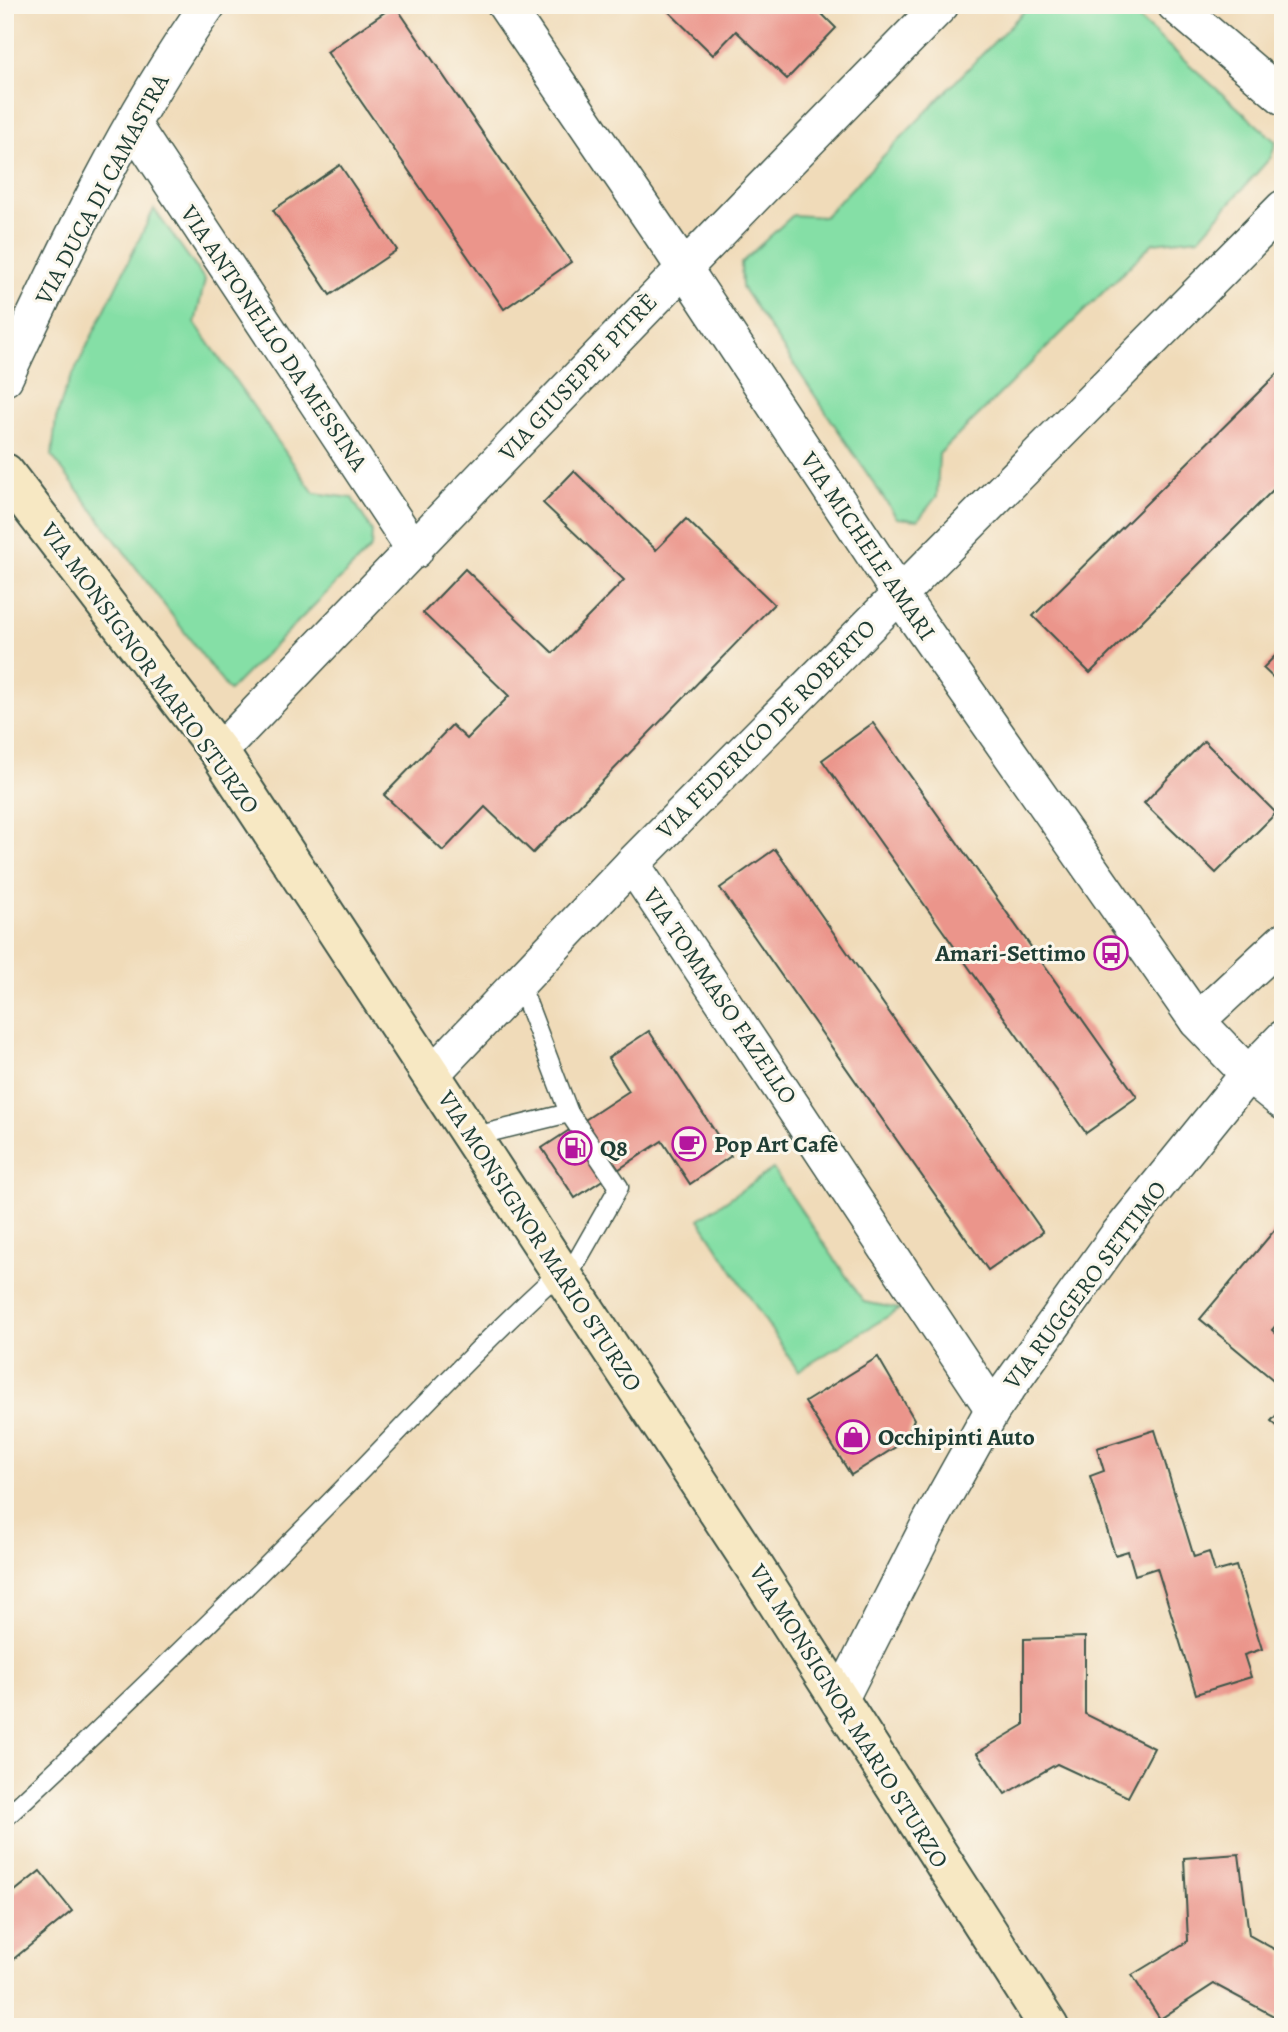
<svg xmlns="http://www.w3.org/2000/svg" width="1288" height="2032" font-family="Alegreya,serif">
  <style>
    .green { fill: #85dfa6; stroke: #528e6d; stroke-width: 2 }
    .building { fill: #eb958b }
    .lines { fill: none; stroke-linecap: round; stroke-linejoin: round }
    .lane-casing { stroke: #3e5548; stroke-width: 21 }
    .street-casing { stroke: #3e5548; stroke-width: 38 }
    .secondary-casing { stroke: #3e5548; stroke-width: 42 }
    .lane { stroke: #fff; stroke-width: 18 }
    .street { stroke: #fff; stroke-width: 35 }
    .secondary { stroke: #f7e8c3; stroke-width: 38 }
    .labels { text-anchor: middle; stroke-width: 6; stroke-linejoin: round; paint-order: stroke }
    .street-label { font-size: 24px; fill: #1f3d34; stroke: #fbf7ec }
    .poi-label { font-size: 24px; font-weight: bold; fill: #1f3d34; stroke: #fbf7ec; text-anchor: start }
  </style>
  <rect width="100%" height="100%" fill="#fbf7ec"/>
  <filter id="ink" filterUnits="userSpaceOnUse"><feTurbulence type="fractalNoise" baseFrequency=".0143" numOctaves="2"/><feDisplacementMap in="SourceGraphic" scale="14" xChannelSelector="R" yChannelSelector="G"/><feConvolveMatrix kernelMatrix="1 2 1 2 8 2 1 2 1" color-interpolation-filters="sRGB"/></filter>
  <filter id="wash" filterUnits="userSpaceOnUse"><feTurbulence type="fractalNoise" baseFrequency=".00686" numOctaves="4" result="noise"/><feDisplacementMap in="SourceGraphic" scale="28" xChannelSelector="R" yChannelSelector="G"/><feGaussianBlur stdDeviation="1.57" result="paint"/><feColorMatrix in="noise" values="0 0 0 0 0 0 0 0 0 0 0 0 0 0 0 0 0 1.4 0 .05"/><feComposite in="paint" operator="in"/></filter>
  <g filter="url(#wash)">
    <rect width="100%" height="100%" fill="#f0dbb9"/>
    <g class="green">
      <path d="M1030,5h93l153,137 -5,15 -72,81 -46,5 -214,211 -2,42 -19,24 -21,-2 -155,-231 -1,-24 52,-48 31,2z"/>
      <path d="M154,209l51,71 -10,43 119,170 38,5 20,33 -1,17 -142,143 -177,-235 4,-37 9,-28z"/>
      <path d="M773,1169l91,133 36,7 -102,62 -99,-152z"/>
    </g>
    <g id="blocks">
      <g class="building">
        <path d="M395,5l176,257 -67,47 -177,-257z"/>
        <path d="M662,5h151l23,23 -49,51 -51,-48 -23,24z"/>
        <path d="M340,165l57,85 -67,45 -57,-85z"/>
        <path d="M1283,368v112l-193,193 -57,-57z"/>
        <path d="M574,471l82,79 30,-31 88,85 -241,249 -48,-46 -42,44 -59,-56 68,-70 15,14 42,-43 -86,-83 42,-44 88,84 71,-73 -81,-77z"/>
        <path d="M1283,648v39l-20,-19z"/>
        <path d="M873,723l264,374 -51,36 -264,-373z"/>
        <path d="M1204,741l72,72 -60,60 -72,-70z"/>
        <path d="M775,849l268,383 -55,38 -268,-382z"/>
        <path d="M649,1031l82,125 -41,28 -28,-43 -87,57 -33,-50 87,-57 -21,-33z"/>
        <path d="M1283,1220v97l-11,13 11,10v48l-83,-69z"/>
        <path d="M878,1357l36,62 -9,22 -54,34 -46,-73z"/>
        <path d="M1283,1408v23l-12,-10z"/>
        <path d="M1155,1430l39,127 15,-5 6,20 21,-6 26,83 -18,6 7,22 -55,17 -39,-126 -22,7 -7,-24 -13,4 -25,-79 14,-5 -7,-23z"/>
        <path d="M1085,1637v77l69,34 -26,49 -71,-33 -52,30 -28,-41 47,-28v-86z"/>
        <path d="M1239,1854l10,81 34,19v67l-69,-37 -54,35 -28,-44 56,-34 -4,-83z"/>
        <path d="M40,1871l32,40 -67,55v-67z"/>
      </g>
    </g>
  </g>
  <g filter="url(#ink)">
    <use href="#blocks" fill-opacity="0" stroke="#3e5548" stroke-width="2"/>
    <g class="lines">
      <defs>
        <g id="lane">
          <path d="M519,981l50,132"/>
          <path d="M471,1137l98,-24 50,74 -53,93"/>
          <path d="M5,1818c114,-106 225,-214 334,-325 73,-75 143,-151 221,-221"/>
        </g>
        <g id="street">
          <path d="M505,5l165,242 248,375 279,399 51,53 35,28"/>
          <path d="M1175,5l108,92"/>
          <path d="M133,125l282,426"/>
          <path d="M5,378c59,-126 122,-260 203,-373"/>
          <path d="M219,752c239,-250 479,-500 722,-747"/>
          <path d="M632,864l361,545"/>
          <path d="M1197,1021l86,-80"/>
          <path d="M431,1075l201,-211 651,-656"/>
          <path d="M839,1702l91,-180 63,-113 124,-173 131,-162 35,-36"/>
        </g>
        <path id="secondary" d="M5,473l214,279 536,816 294,459"/>
      </defs>
      <use href="#lane" class="lane-casing"/>
      <use href="#street" class="street-casing"/>
      <use href="#secondary" class="secondary-casing"/>
      <use href="#lane" class="lane"/>
      <use href="#street" class="street"/>
      <use href="#secondary" class="secondary"/>
    </g>
  </g>
  <defs>
    <symbol id="bus-ring" viewBox="-11 -11 22 22"><circle r="9.5" fill="#fbf7ec" stroke="#b5179e" stroke-width="1.5"/><path d="M-5-6H5V4H4V6H2V4H-2V6H-4V4H-5ZM-3.5-4V0h7V-4ZM-3.5 1.2v1.5H-2V1.2ZM2 1.2v1.5H3.5V1.2Z" fill="#b5179e"/></symbol>
    <symbol id="cafe-ring" viewBox="-11 -11 22 22"><circle r="9.5" fill="#fbf7ec" stroke="#b5179e" stroke-width="1.5"/><path d="M-5.5-4.5H6V0H3Q3 3.5 0 3.5H-2.5Q-5.5 3.5-5.5 0ZM3-3.2v2h1.7v-2ZM-6 4.5H4V6H-6Z" fill="#b5179e"/></symbol>
    <symbol id="fuel-ring" viewBox="-11 -11 22 22"><circle r="9.5" fill="#fbf7ec" stroke="#b5179e" stroke-width="1.5"/><path d="M-5.5-6h7V0h2V4h1.3V-2.5L3-4.5l.8-.8L6-3V5H2.5V1h-1V6h-7ZM-4.2-4.7v3.2H.2V-4.7Z" fill="#b5179e"/></symbol>
    <symbol id="shop-ring" viewBox="-11 -11 22 22"><circle r="9.5" fill="#fbf7ec" stroke="#b5179e" stroke-width="1.5"/><path d="M-5-2.5h2.3a2.7 3.5 0 0 1 5.4 0H5L5.5 6h-11ZM-1.5-2.5h3a1.5 2.3 0 0 0-3 0Z" fill="#b5179e"/></symbol>
  </defs>
  <g fill-rule="evenodd">
    <use href="#bus-ring" x="1092" y="934" width="38" height="38"/>
    <use href="#cafe-ring" x="670" y="1125" width="38" height="38"/>
    <use href="#fuel-ring" x="556" y="1129" width="38" height="38"/>
    <use href="#shop-ring" x="834" y="1418" width="38" height="38"/>
  </g>
  <g class="labels">
    <g class="street-label">
      <text transform="translate(102 189) rotate(-62)" y="8">VIA DUCA DI CAMASTRA</text>
      <text transform="translate(274 338) rotate(56)" y="8">VIA ANTONELLO DA MESSINA</text>
      <text transform="translate(578 377) rotate(-47)" y="8">VIA GIUSEPPE PITRÈ</text>
      <text transform="translate(868 546) rotate(56)" y="8">VIA MICHELE AMARI</text>
      <text transform="translate(150 668) rotate(54)" y="8">VIA MONSIGNOR MARIO STURZO</text>
      <text transform="translate(766 729) rotate(-45)" y="8">VIA FEDERICO DE ROBERTO</text>
      <text transform="translate(720 996) rotate(56)" y="8">VIA TOMMASO FAZELLO</text>
      <text transform="translate(540 1241) rotate(57)" y="8">VIA MONSIGNOR MARIO STURZO</text>
      <text transform="translate(1085 1285) rotate(-53)" y="8">VIA RUGGERO SETTIMO</text>
      <text transform="translate(849 1716) rotate(58)" y="8">VIA MONSIGNOR MARIO STURZO</text>
    </g>
    <g class="poi-label">
      <text x="1086" y="961" text-anchor="end">Amari-Settimo</text>
      <text x="714" y="1152">Pop Art Cafè</text>
      <text x="600" y="1156">Q8</text>
      <text x="878" y="1445">Occhipinti Auto</text>
    </g>
  </g>
  <rect width="1288" height="2032" fill="none" stroke="#fbf7ec" stroke-width="28"/>
</svg>
